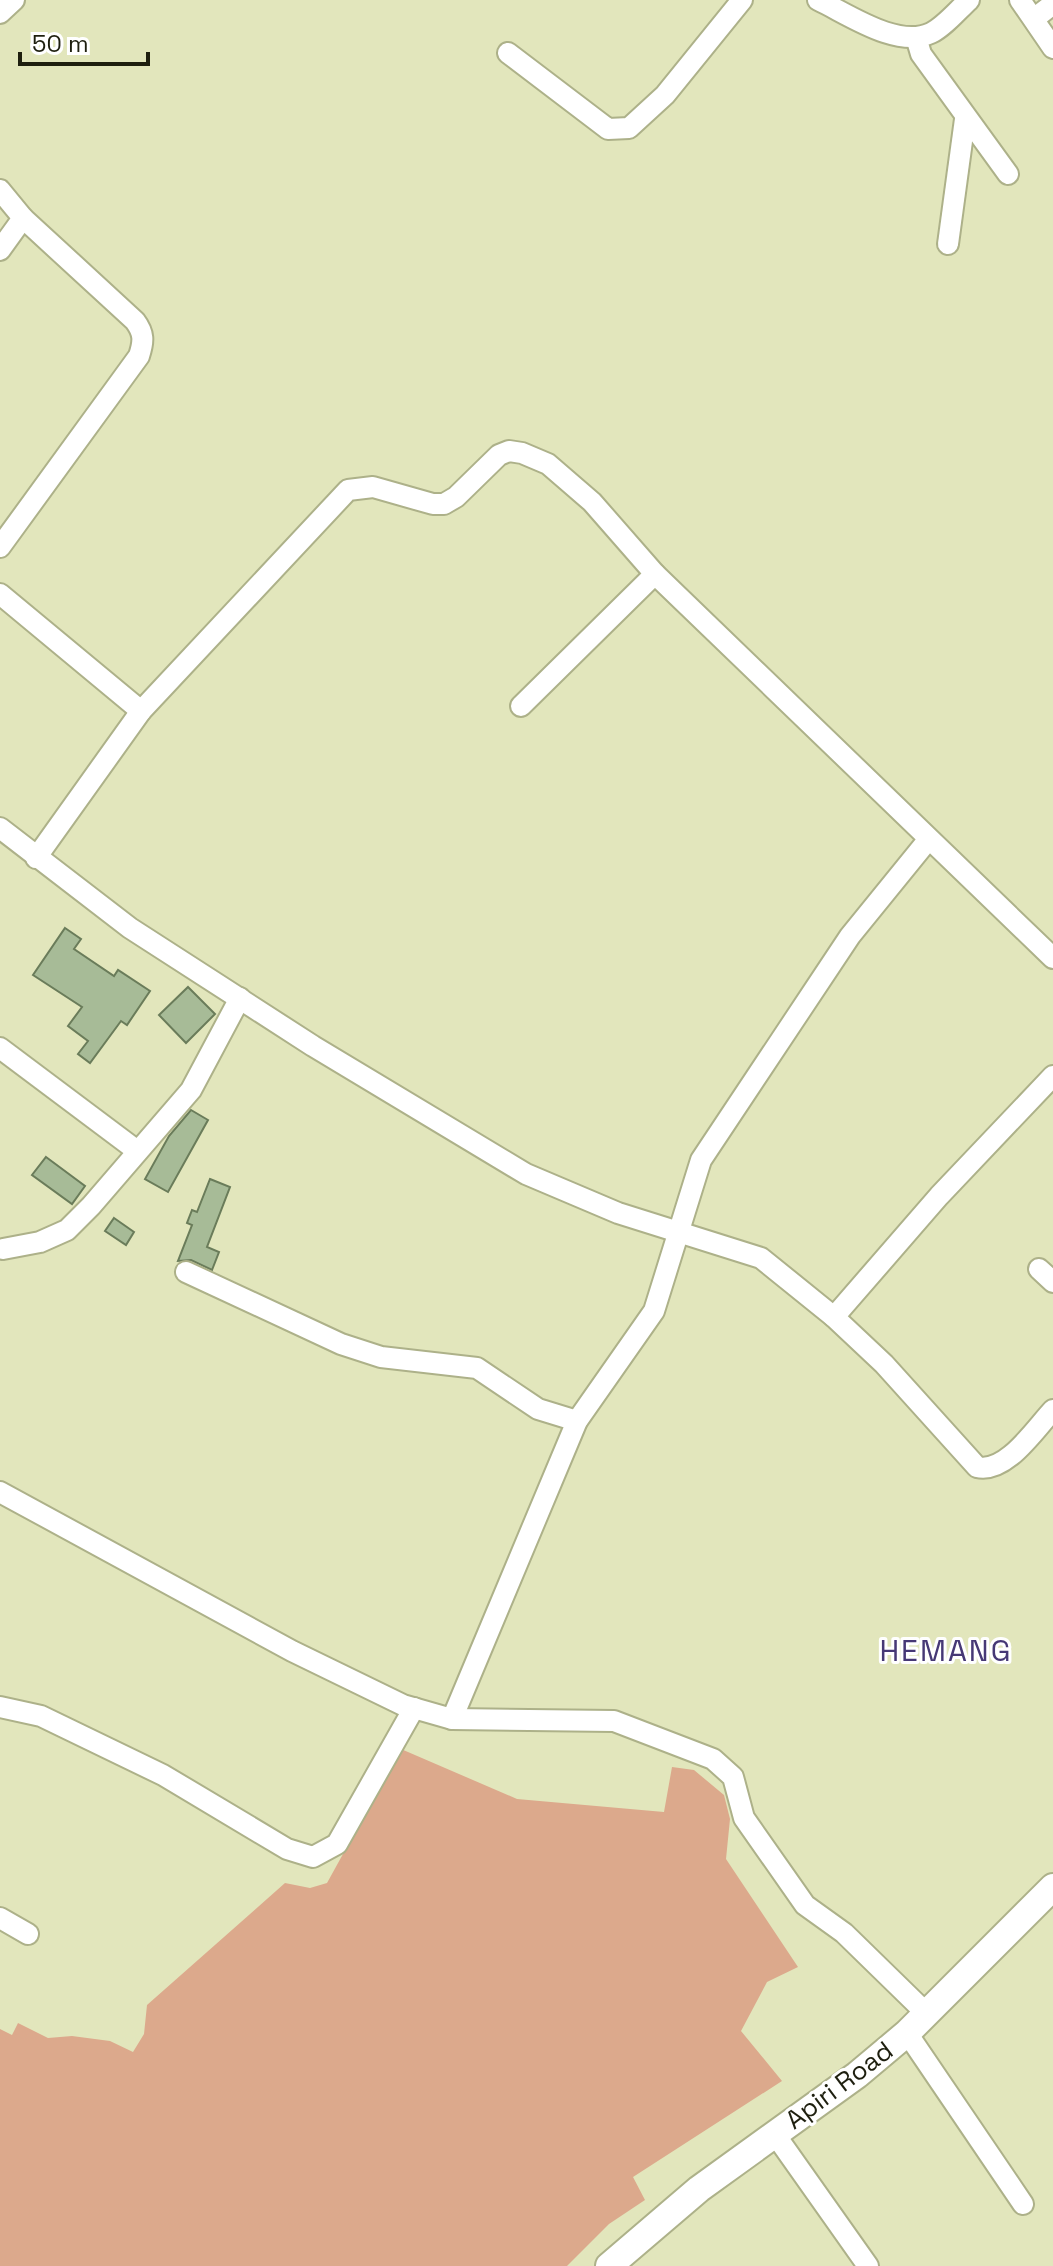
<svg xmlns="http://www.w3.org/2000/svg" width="1053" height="2266" font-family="'Space Grotesk',sans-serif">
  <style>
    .green { fill: #dca98c }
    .building { fill: #a7bb97; stroke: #6a7c5a; stroke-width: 2 }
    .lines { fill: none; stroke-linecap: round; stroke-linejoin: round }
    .minor-casing { stroke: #adb189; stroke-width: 24 }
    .tertiary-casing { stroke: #adb189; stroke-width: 30 }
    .minor { stroke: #fff; stroke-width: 20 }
    .tertiary { stroke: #fff; stroke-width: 26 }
    .labels { text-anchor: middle; stroke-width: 6; stroke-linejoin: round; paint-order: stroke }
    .street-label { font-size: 26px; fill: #1e1f0f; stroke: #fff }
    .quarter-label { font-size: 30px; letter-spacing: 2px; fill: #463875; stroke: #fff }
  </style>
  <rect width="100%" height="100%" fill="#e2e6bc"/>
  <path class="green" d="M401,1749l116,50 147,13 8,-45 22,3 30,25 6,24 -4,40 72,108 -31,15 -26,49 41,50 -149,96 12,23 -36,24 -42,42h-567v-237l12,6 6,-12 30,15 24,-2 38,5 23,11 11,-18 3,-29 138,-122 25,5 17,-5z"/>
  <g class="building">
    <path d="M65,928l16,11 -7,10 40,27 4,-6 32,21 -23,34 -6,-4 -31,42 -12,-9 10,-13 -20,-15 14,-19 -49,-32z"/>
    <path d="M188,987l27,27 -29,29 -27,-28z"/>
    <path d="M191,1110l17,10 -40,72 -23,-13 24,-43z"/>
    <path d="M46,1157l39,29 -13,18 -40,-29z"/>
    <path d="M210,1179l20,8 -23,60 12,5 -7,18 -21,-10 -13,1 14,-36 -5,-2 5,-13 5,2z"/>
    <path d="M114,1218l20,14 -8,13 -21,-14z"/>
  </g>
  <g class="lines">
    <defs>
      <g id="minor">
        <path d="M818,0c30,14 79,49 113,33 13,-6 27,-23 38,-33"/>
        <path d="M1020,0l33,48"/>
        <path d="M0,13l14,-13"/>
        <path d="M1035,18l18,-14"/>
        <path d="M916,37l5,17 87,120"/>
        <path d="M508,53l100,76 21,-1 36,-33 77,-95"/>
        <path d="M0,190l23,28 -23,32"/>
        <path d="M948,244l17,-125"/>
        <path d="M0,547l139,-191c5,-15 5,-23 -4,-35l-112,-103"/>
        <path d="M0,594l141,117"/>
        <path d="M521,706l134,-132"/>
        <path d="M0,828l130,100 183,118 213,128 92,39 143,45 73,59 50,47 93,103c29,7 58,-38 76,-57"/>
        <path d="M36,858l105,-147 207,-221 25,-3 60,17h11l12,-7 43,-42 10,-4 13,2 26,11 44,38 63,72 398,384"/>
        <path d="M0,1048l136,102"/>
        <path d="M3,1249l37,-7 27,-12 24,-24 100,-116 49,-92"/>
        <path d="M1039,1269l14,13"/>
        <path d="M186,1272l155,72 40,13 96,11 61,41 39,12"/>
        <path d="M834,1317l105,-121 114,-120"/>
        <path d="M0,1492l292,159 111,54 49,14 125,-298 77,-110 47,-151 149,-224 78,-96"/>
        <path d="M0,1707l41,9 122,59 124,74 26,8 24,-13 77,-136"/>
        <path d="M452,1719l162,2 99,38 20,18 11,41 61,87 39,28 83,81"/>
        <path d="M0,1918l28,16"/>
        <path d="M907,2033l116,171"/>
        <path d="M774,2133l94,133"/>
      </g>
      <path id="tertiary" d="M609,2266l90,-77 158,-114 50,-42 146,-146"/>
    </defs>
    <use href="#minor" class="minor-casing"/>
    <use href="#tertiary" class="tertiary-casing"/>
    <use href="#minor" class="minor"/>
    <use href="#tertiary" class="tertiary"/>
  </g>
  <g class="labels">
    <g class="street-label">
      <text transform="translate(839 2085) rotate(-37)" y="9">Apiri Road</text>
    </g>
    <g class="quarter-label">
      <text x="946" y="1661">HEMANG</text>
    </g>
  </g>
  <path d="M20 52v12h128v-12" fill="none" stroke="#1e1f0f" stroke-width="4"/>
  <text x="32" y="52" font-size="24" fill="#1e1f0f" stroke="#ffffff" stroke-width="6" paint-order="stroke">50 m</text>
</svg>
